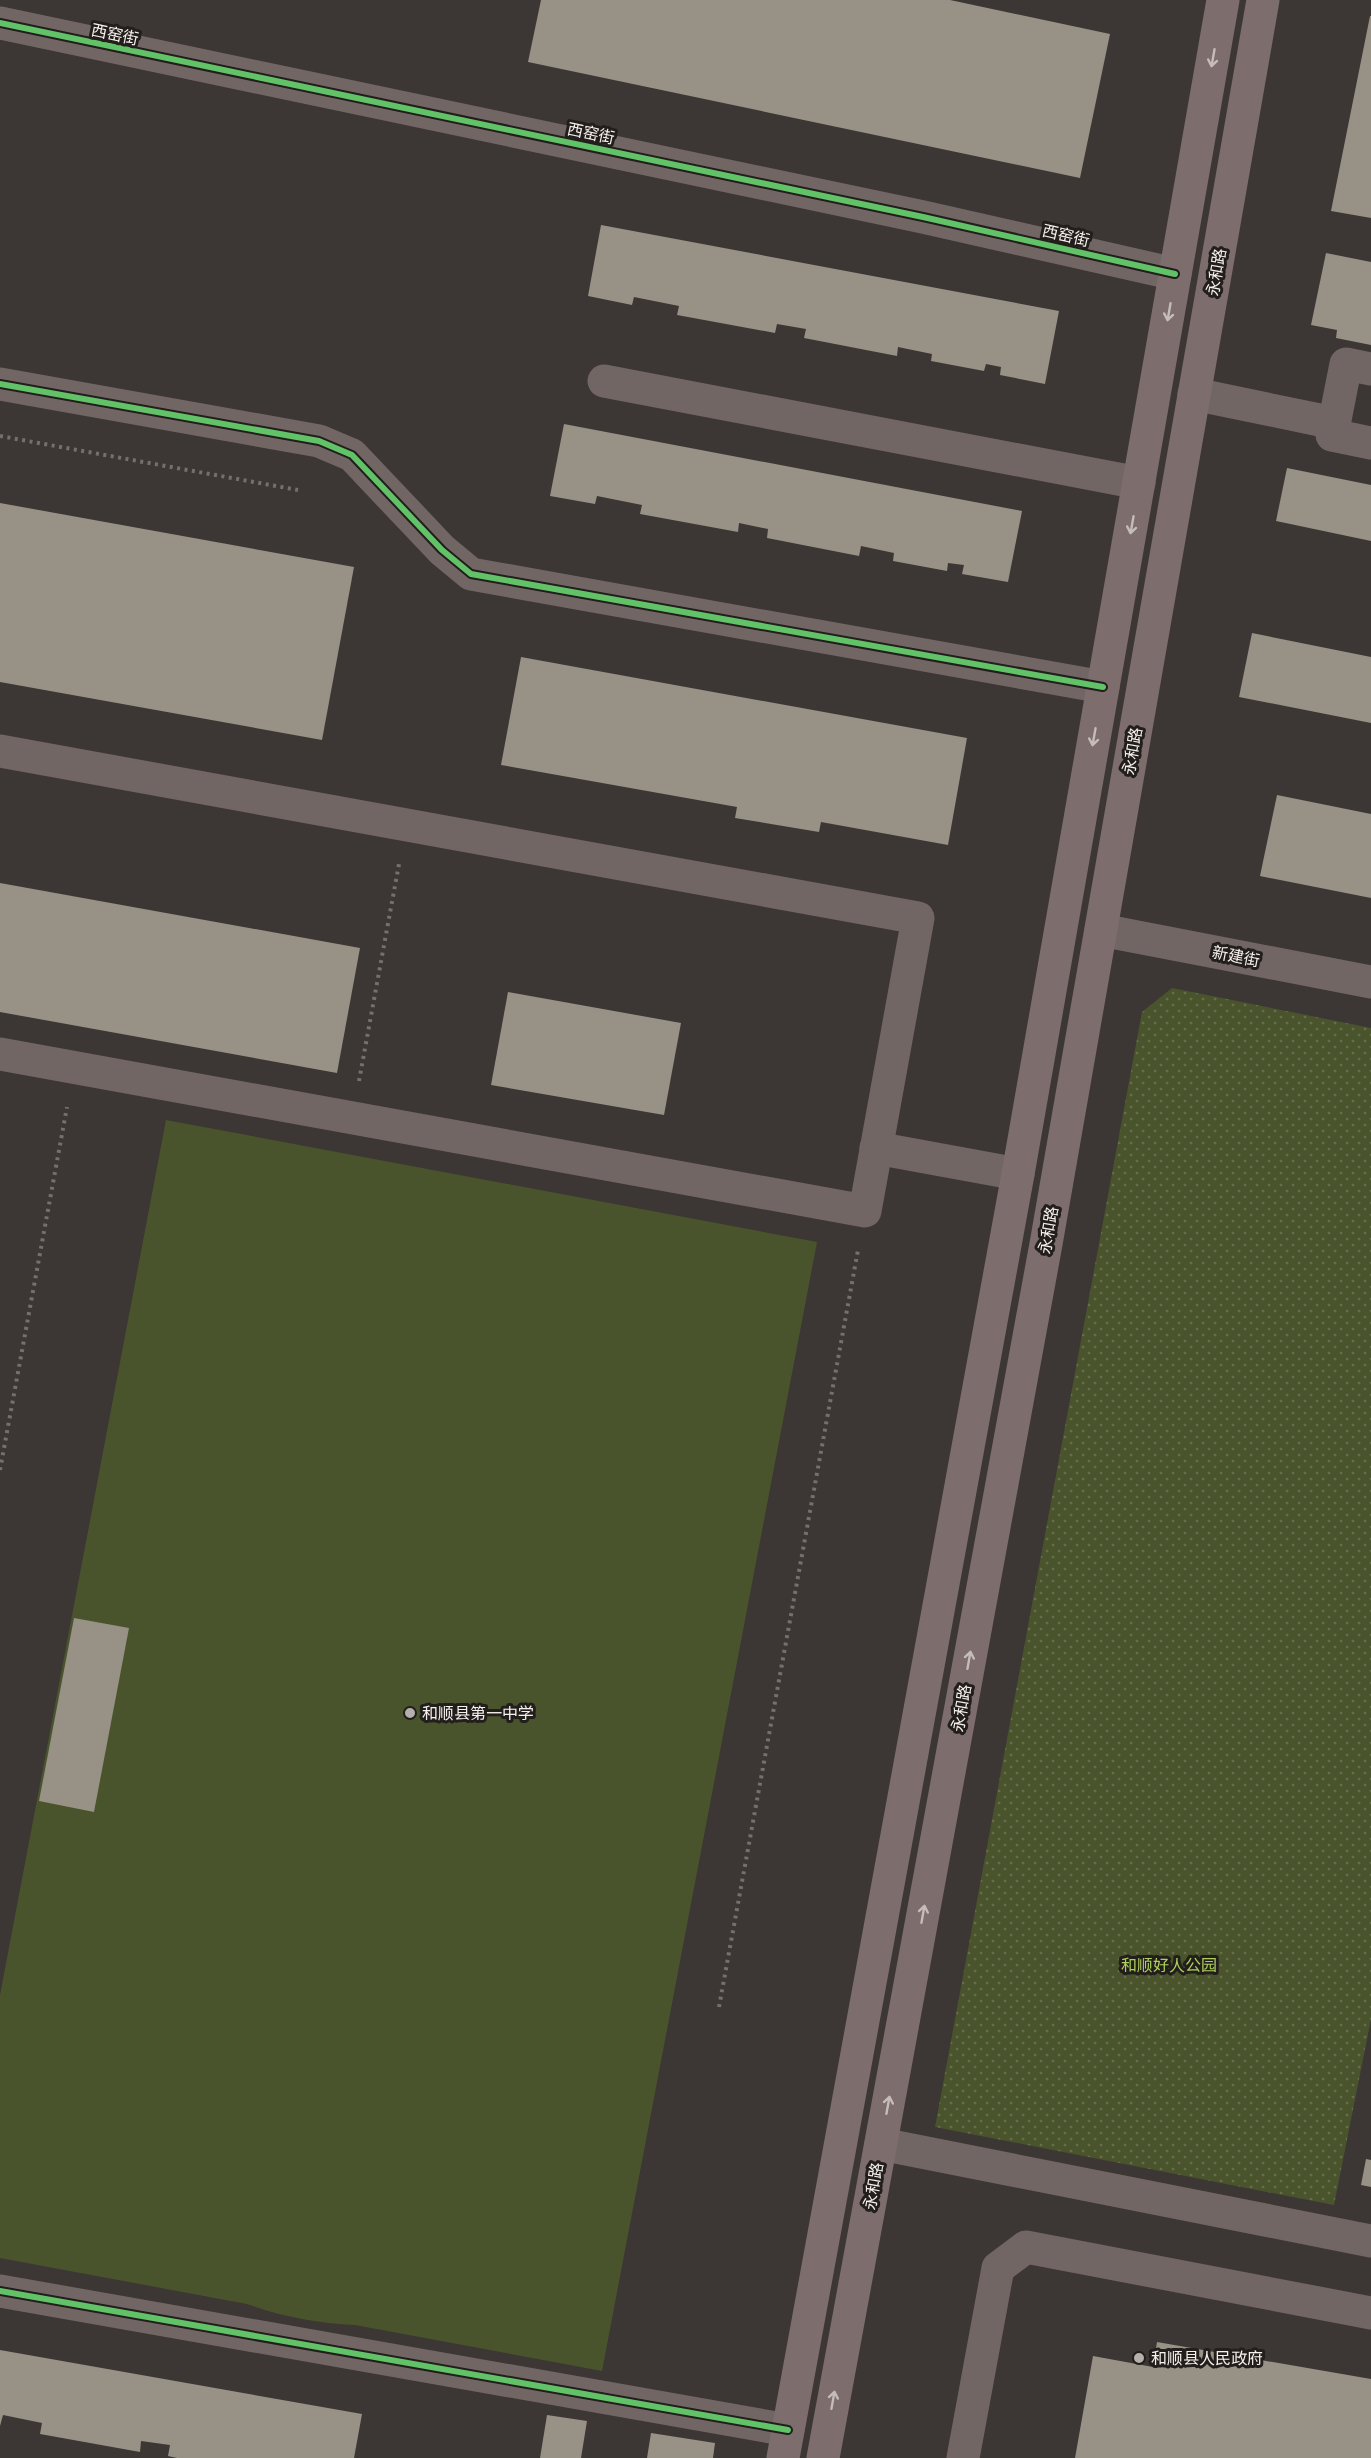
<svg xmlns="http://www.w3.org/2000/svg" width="1371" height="2458" font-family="'Archivo Narrow','Noto Sans SC',sans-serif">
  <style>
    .green { fill: #4a542c }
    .park { fill: url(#park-dots) }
    .building { fill: #979186 }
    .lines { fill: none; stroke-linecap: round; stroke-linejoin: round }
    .path { stroke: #786e6d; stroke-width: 4; stroke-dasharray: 3 4.5; stroke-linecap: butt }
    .minor { stroke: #726665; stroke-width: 33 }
    .major { stroke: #7d6d6d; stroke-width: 33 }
    .cycleway-casing { stroke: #221e1c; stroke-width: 10 }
    .cycleway { stroke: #61c268; stroke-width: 6 }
    .oneway { stroke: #c6bcba }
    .poi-dot { fill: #b6b0ac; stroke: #221e1c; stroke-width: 2 }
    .labels { text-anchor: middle; stroke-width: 6; stroke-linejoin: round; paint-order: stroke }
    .street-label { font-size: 16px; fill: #f7f1ed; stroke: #221e1c }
    .poi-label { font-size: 16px; fill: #f7f1ed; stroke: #221e1c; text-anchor: start }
    .park-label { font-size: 16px; fill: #aecf5c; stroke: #221e1c }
  </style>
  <defs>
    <pattern id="park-dots" width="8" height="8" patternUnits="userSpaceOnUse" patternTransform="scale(1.5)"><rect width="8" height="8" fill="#4a542c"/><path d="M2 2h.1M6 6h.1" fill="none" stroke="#656d4b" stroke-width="1.8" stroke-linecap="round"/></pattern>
  </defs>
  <rect width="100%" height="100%" fill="#3c3734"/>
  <path class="green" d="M166,1120l651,122 -215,1129 -247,-46c-38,-2 -72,-8 -108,-21l-247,-46v-263z"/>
  <path class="park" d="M1172,988l199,40v991l-37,186 -399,-78 207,-1115z"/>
  <g class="building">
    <path d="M541,0h409l160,34 -30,144 -552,-116z"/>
    <path d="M1370,16h1v202l-40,-7z"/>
    <path d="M601,225l458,86 -14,73 -45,-9 1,-8 -15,-3 -2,7 -53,-10 1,-7 -34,-7 -1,9 -93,-18 2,-9 -29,-5 -2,9 -98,-18 2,-9 -45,-9 -2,8 -44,-9z"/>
    <path d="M1326,253l45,9v83l-35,-7 1,-8 -26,-5z"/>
    <path d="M564,424l458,87 -14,71 -46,-8 2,-9 -16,-2 -1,8 -54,-10 1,-8 -33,-7 -2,10 -92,-18 1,-9 -29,-6 -1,9 -98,-18 2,-9 -45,-9 -2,8 -45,-8z"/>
    <path d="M1287,468l84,17v56l-95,-20z"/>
    <path d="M0,503l354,64 -32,173 -322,-58z"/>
    <path d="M1252,633l119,24v66l-132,-26z"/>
    <path d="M521,657l446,81 -19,107 -127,-23 -2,10 -84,-14 2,-11 -236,-42z"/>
    <path d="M1277,795l94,19v84l-111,-22z"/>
    <path d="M0,883l360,65 -23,125 -337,-61z"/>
    <path d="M508,992l173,31 -17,92 -173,-30z"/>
    <path d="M74,1618l55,10 -35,184 -55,-11z"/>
    <path d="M1366,2159l5,1v27l-10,-2z"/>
    <path d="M1157,2342l214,37v79h-296l18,-102 60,11z"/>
    <path d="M0,2350l362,64 -8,44h-177l-9,-2 2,-11 -29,-4 -1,11 -100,-18 2,-11 -39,-8 -3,11z"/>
    <path d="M547,2415l40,6 -6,37h-41z"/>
    <path d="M651,2433l64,10 -2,15h-66z"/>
  </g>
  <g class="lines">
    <g class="path">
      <path d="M0,436l298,54"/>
      <path d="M359,1081l40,-217"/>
      <path d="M0,1470l67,-363"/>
      <path d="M719,2007l139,-757"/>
    </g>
    <g class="minor">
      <path d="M0,23l923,194 252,57"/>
      <path d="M1371,369l-25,-5 -14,71 39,8"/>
      <path d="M604,381l535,102"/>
      <path d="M0,384l319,57 33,14 90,95 29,24 632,113"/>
      <path d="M1194,394l140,29"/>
      <path d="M0,751l918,167 -53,293 -865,-157"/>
      <path d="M1101,930l270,52"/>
      <path d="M876,1148l142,26"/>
      <path d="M881,2144l490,97"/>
      <path d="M0,2291l788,139"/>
      <path d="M963,2458l35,-190 28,-21 345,66"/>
    </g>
    <g class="major">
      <path d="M783,2458l235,-1284 205,-1174"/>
      <path d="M823,2458l223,-1214 217,-1244"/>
    </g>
    <defs>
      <g id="cycleway">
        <path d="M0,23l923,194 252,57"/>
        <path d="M0,384l319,57 33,14 90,95 29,24 632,113"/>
        <path d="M0,2291l788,139"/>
      </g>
    </defs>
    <use href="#cycleway" class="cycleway-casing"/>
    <use href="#cycleway" class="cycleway"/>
  </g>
  <defs><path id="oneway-shaft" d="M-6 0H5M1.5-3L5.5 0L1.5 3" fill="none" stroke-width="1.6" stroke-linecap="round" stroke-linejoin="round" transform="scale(1.5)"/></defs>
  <g class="oneway">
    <use href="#oneway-shaft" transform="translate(1213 58) rotate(100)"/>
    <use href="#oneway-shaft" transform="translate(1169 312) rotate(100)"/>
    <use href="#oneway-shaft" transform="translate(1132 525) rotate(100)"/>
    <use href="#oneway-shaft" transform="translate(1094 737) rotate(100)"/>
    <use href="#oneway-shaft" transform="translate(969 1660) rotate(-80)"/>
    <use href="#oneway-shaft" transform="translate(923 1914) rotate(-80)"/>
    <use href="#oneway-shaft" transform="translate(888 2105) rotate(-80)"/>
    <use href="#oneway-shaft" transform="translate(833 2400) rotate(-80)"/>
  </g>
  <g class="poi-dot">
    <circle cx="410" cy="1713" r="6"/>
    <circle cx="1139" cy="2358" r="6"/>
  </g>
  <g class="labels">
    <g class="street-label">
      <text transform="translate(115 34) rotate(12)" y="6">西窑街</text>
      <text transform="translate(591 133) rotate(12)" y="6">西窑街</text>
      <text transform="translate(1066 235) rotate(13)" y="6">西窑街</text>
      <text transform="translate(1216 272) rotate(-80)" y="6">永和路</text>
      <text transform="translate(1132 751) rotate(-80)" y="6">永和路</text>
      <text transform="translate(1236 956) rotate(11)" y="6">新建街</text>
      <text transform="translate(1048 1230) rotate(-80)" y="6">永和路</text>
      <text transform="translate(961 1708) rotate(-80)" y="6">永和路</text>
      <text transform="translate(873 2186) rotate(-80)" y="6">永和路</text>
    </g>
    <g class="poi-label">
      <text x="422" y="1719">和顺县第一中学</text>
      <text x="1151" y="2364">和顺县人民政府</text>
    </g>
    <g class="park-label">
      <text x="1169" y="1971">和顺好人公园</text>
    </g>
  </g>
</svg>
